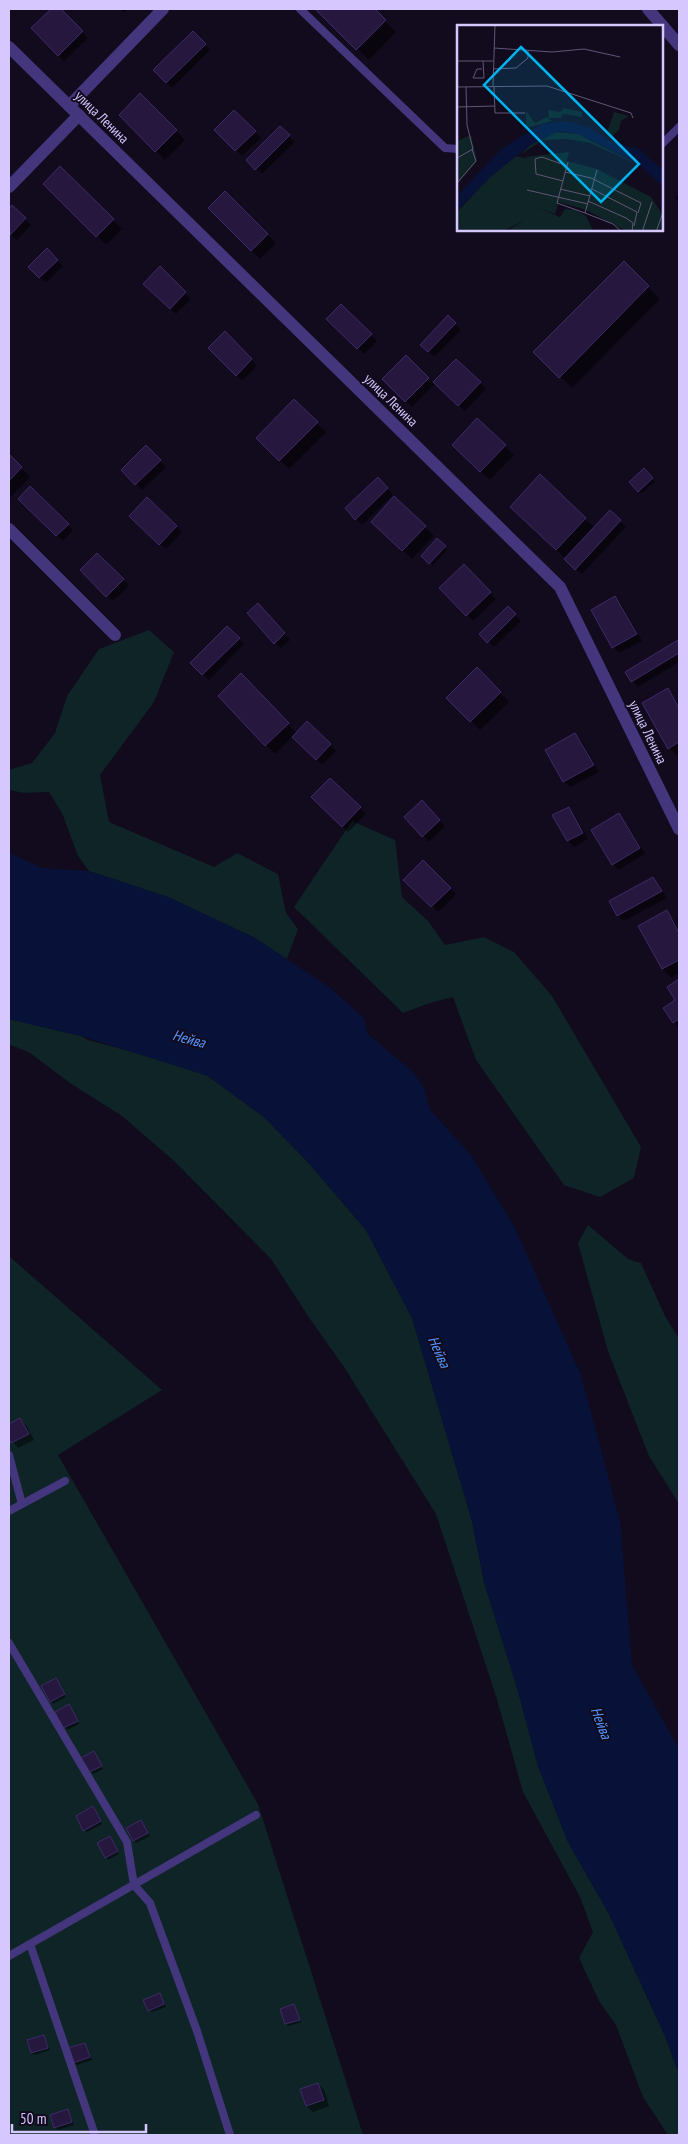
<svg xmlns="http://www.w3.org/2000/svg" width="688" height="2144" font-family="'PT Sans Narrow',sans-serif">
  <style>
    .green { fill: #0e2426 }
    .water { fill: #081238 }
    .shadow { fill: #0007 }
    .building { fill: #25173d; stroke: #402969 }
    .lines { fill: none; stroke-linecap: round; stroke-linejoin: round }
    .service { stroke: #44367c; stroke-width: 8 }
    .minor { stroke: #44367c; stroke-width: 12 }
    .labels { text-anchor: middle; stroke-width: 4; stroke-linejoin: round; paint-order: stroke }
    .street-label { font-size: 14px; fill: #d6c7ff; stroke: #110b1d }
    .water-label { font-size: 15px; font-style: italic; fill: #5596ff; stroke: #110b1d }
    .inset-road { fill: none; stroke: #605677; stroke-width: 1 }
    .view { fill: #00b4f1; fill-opacity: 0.15; stroke: #00b4f1; stroke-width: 2.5 }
    .inset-edge { fill: none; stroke: #d6c7ff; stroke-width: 2.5 }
  </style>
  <rect width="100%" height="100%" fill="#110b1d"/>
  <g class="green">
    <path d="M149,630l25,22 -20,50 -54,73 9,47 105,45 23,-14 41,21 8,39 12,16 -11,30 -32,-21 -87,-41 -79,-26 -11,-15 -16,-43 -13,-21 -25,1 -15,-3v-20l23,-7 23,-30 12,-37 32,-47z"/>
    <path d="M352,821l43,19 7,57 26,24 17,24 39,-8 30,15 38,44 89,151 -7,31 -34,19 -36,-12 -88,-125 -23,-63 -23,6 -27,10 -109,-106z"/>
    <path d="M9,1019l72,17 7,4 67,18 53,18 56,41 42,43 60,70 46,88 60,203 12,61 34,109 20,75 30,76 41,72 56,122 14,38v61h-11l-25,-38 -27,-72 -17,-24 -20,-43 14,-26 -13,-35 -57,-105 -27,-96 -60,-182 -92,-147 -34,-48 -39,-60 -98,-99 -51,-44 -52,-33 -40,-30 -21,-9z"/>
    <path d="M588,1225l40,34 13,4 24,53 14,23v165l-30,-48 -41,-105 -30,-108z"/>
    <path d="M9,1256l153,134 -104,65 200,349 105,331h-354z"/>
  </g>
  <path class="water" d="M9,853l33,15 47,3 79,26 87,41 74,49 35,31 3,15 47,40 10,15 6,22 41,45 44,73 66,147 39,146 12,144 47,84v325l-14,-38 -56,-122 -41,-72 -30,-76 -20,-75 -34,-109 -12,-61 -60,-203 -46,-88 -60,-70 -42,-43 -56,-41 -127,-40 -72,-17z"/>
  <g class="shadow">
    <path d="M53,9h6l29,29 -24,23 -31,-33z"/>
    <path d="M120,9h8l-4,4z"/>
    <path d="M317,9h56l23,23 -27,28z"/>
    <path d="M193,32l17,18 -38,38 -18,-18z"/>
    <path d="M140,95l45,45 -20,20 -45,-45z"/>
    <path d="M234,111l27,27 -19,18 -26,-26z"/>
    <path d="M280,127l15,15 -33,32 -14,-14z"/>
    <path d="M60,168l62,61 -16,16 -61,-61z"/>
    <path d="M225,192l51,51 -16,16 -50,-51z"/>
    <path d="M679,194v8l-4,-4z"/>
    <path d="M12,207l19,18 -14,15 -8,-7v-23z"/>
    <path d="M47,250l16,16 -17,17 -17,-16z"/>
    <path d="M624,263l36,36 -88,89 -37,-36z"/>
    <path d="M160,268l31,31 -15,15 -31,-30z"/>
    <path d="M341,305l36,36 -13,13 -36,-35z"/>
    <path d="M448,317l13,13 -27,27 -12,-12z"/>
    <path d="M225,333l32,33 -15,15 -32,-33z"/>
    <path d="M406,356l28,28 22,-24 30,29 -21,22 -29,-28 -24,24 -28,-28z"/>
    <path d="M294,401l32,31 -37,37 -32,-31z"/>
    <path d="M505,446l9,9 -24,25 -28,-26z"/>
    <path d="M146,447l20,20 -24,23 -19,-20z"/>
    <path d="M9,456l21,21 -20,21 -1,-1z"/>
    <path d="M644,470l11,12 -14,11 -11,-11z"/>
    <path d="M540,476l55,52 15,-16 16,15 -44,47 -62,-58z"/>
    <path d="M378,479l15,16 -31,30 -16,-17z"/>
    <path d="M30,488l43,42 -10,11 -43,-42z"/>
    <path d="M147,499l35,33 -16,17 -35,-33z"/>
    <path d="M425,527l9,9 -22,23 -31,-28z"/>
    <path d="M438,540l9,10 -14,15 -10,-9z"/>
    <path d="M97,554l32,32 -16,15 -31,-31z"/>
    <path d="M464,566l32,33 -23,22 -32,-33z"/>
    <path d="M615,597l6,6 21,38 -23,12 -6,-6 -21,-37z"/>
    <path d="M508,608l13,13 -27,26 -13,-13z"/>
    <path d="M264,611l26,29 -9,8 -6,-5z"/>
    <path d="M227,628l17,16 -35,36 -17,-17z"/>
    <path d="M678,642l1,20 -41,25 -6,-6z"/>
    <path d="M477,669l32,33 -29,28 -32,-32z"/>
    <path d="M250,684l47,50 10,-11 29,28 -14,14 -29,-29 -18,18 -9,-9z"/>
    <path d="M668,690l11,13 -1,54 -9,-9z"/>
    <path d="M575,734l6,6 18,32 -29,15 -6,-6 -17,-31z"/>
    <path d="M330,780l36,34 -18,18 -35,-35z"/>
    <path d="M422,802l23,24 -16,16 -23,-24z"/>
    <path d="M568,808l6,6 14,25 -14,8 -6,-6 -14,-25z"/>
    <path d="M619,814l5,6 21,34 -27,16 -5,-6z"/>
    <path d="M423,862l33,32 -18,18 -33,-32z"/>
    <path d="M653,878l14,20 -43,23 -6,-5 -8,-14z"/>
    <path d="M667,912l12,16v45l-8,5 -8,-9z"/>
    <path d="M679,981v47l-5,-6 3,-21 -8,-14z"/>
    <path d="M20,1419l6,6 8,15 -16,8 -9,-12v-11z"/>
    <path d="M56,1680l10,17 -13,7 -2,-3z"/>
    <path d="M71,1708l8,16 -12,6 -11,-18z"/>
    <path d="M96,1755l7,14 -10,5 -10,-16z"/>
    <path d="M95,1811l7,13 -15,8 -3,-2z"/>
    <path d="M141,1822l9,14 -14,7 -2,-3z"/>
    <path d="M112,1841l7,13 -11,6 -10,-16z"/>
    <path d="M159,1994l7,13 -14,5 -3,-2z"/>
    <path d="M294,2005l7,17 -12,4 -3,-2z"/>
    <path d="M43,2036l7,14 -15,5 -3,-2z"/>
    <path d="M85,2044l7,16 -15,5 -3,-2z"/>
    <path d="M318,2084l6,6 5,16 -16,6 -6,-6z"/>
    <path d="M67,2110l7,15 -16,5 -3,-3z"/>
  </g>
  <g class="building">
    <path d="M51,9h10l22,22 -25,25 -27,-28z"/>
    <path d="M315,9h60l11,11 -30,30z"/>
    <path d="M193,31l13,13 -40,39 -13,-13z"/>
    <path d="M140,93l37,37 -22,22 -36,-37z"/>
    <path d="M234,110l22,21 -21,20 -21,-21z"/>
    <path d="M280,126l10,9 -35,35 -9,-10z"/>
    <path d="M60,166l54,53 -18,18 -53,-53z"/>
    <path d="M225,191l43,43 -17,17 -43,-43z"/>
    <path d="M12,205l14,13 -16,17 -1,-26z"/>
    <path d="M47,248l11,12 -19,18 -11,-11z"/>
    <path d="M624,261l25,25 -90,92 -26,-26z"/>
    <path d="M160,266l26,26 -16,17 -27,-25z"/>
    <path d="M341,304l31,30 -15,15 -31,-30z"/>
    <path d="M448,315l8,8 -28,29 -8,-7z"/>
    <path d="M225,331l27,28 -16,17 -28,-28z"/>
    <path d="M406,355l23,23 -24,24 -23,-23z"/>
    <path d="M456,359l25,23 -23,24 -25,-24z"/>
    <path d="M294,399l24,23 -39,39 -23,-23z"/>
    <path d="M477,418l29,27 -26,27 -28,-27z"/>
    <path d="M146,445l15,15 -26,25 -14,-15z"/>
    <path d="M9,454l13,13 -13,14z"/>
    <path d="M644,468l9,10 -15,14 -9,-10z"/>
    <path d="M540,474l46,44 -30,32 -46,-43z"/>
    <path d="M378,477l10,11 -33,32 -10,-12z"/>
    <path d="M30,486l39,38 -13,12 -38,-37z"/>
    <path d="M394,496l32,30 -24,25 -31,-29z"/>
    <path d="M147,497l30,29 -18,19 -30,-29z"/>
    <path d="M610,510l11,10 -46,50 -11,-11z"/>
    <path d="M437,538l9,8 -17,18 -8,-8z"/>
    <path d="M97,553l27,26 -18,18 -26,-27z"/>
    <path d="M464,564l27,28 -25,24 -27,-28z"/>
    <path d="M615,596l22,38 -25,14 -21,-38z"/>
    <path d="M258,603l27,30 -11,11 -27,-31z"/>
    <path d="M508,606l8,8 -29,29 -8,-9z"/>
    <path d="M227,626l13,12 -38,37 -12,-12z"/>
    <path d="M678,640l1,13 -48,29 -6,-10z"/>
    <path d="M477,667l24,25 -31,30 -24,-24z"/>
    <path d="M241,673l48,50 -24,23 -47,-50z"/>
    <path d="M668,688l11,20v34l-11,7 -26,-46z"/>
    <path d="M307,721l24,23 -15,16 -24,-23z"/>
    <path d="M575,733l19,32 -31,17 -18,-32z"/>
    <path d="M330,778l31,29 -19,20 -31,-30z"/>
    <path d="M422,800l18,20 -18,17 -18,-20z"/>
    <path d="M569,807l14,26 -16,8 -15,-26z"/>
    <path d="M619,813l21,35 -28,17 -21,-35z"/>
    <path d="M423,860l28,28 -20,19 -28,-27z"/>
    <path d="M653,877l9,14 -45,25 -8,-15z"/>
    <path d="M667,910l12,23v27l-17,9 -24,-43z"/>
    <path d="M679,979v40l-6,4 -10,-15 12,-8 -8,-13z"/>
    <path d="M20,1418l9,16 -18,9 -2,-5v-14z"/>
    <path d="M56,1678l9,16 -15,8 -9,-16z"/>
    <path d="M69,1704l9,17 -15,7 -8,-16z"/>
    <path d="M94,1751l8,15 -13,6 -8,-14z"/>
    <path d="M93,1806l8,15 -18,10 -7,-15z"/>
    <path d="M141,1820l7,13 -15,8 -7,-13z"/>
    <path d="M110,1836l8,15 -13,7 -8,-15z"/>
    <path d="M160,1993l4,11 -16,7 -5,-11z"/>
    <path d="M294,2004l6,16 -15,4 -5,-15z"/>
    <path d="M44,2035l4,13 -17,5 -4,-13z"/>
    <path d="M85,2043l5,14 -17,6 -5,-15z"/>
    <path d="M318,2083l6,17 -18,6 -6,-17z"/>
    <path d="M68,2109l4,13 -18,6 -4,-13z"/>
  </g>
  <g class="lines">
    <g class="service">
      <path d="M300,9l145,139 13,1"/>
      <path d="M662,144l17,-17"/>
      <path d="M9,1455l13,49"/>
      <path d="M9,1511l56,-30"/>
      <path d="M9,1643l118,199 7,43 16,18 47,128 33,104"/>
      <path d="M30,1944l65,191"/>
      <path d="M9,1956l247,-141"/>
    </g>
    <g class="minor">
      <path d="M648,9l31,36"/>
      <path d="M9,47l551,540 119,242"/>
      <path d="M69,106l94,-97"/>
      <path d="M9,187l70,-72"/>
      <path d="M9,529l106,106"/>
    </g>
  </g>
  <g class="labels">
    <g class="street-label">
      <text transform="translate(102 117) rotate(44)" y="5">улица Ленина</text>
      <text transform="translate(391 400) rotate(44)" y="5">улица Ленина</text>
      <text transform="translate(648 732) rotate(64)" y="5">улица Ленина</text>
    </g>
    <g class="water-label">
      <text transform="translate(189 1039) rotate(15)" y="5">Нейва</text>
      <text transform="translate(439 1352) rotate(66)" y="5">Нейва</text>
      <text transform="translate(601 1723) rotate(69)" y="5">Нейва</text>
    </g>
  </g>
  <g transform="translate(457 25)">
    <rect width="206" height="206" fill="#110b1d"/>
    <path d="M107,83l18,4v5l-19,-3 -2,4h-12l-1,-8 12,2zM69,86l9,12 12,-6 5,4 -26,7zM157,87l15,4 -8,5 -2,9 -7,6 -5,-4zM97,107l24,2 67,34 -55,-25 -23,-4 -24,1 -23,15 10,-10zM14,110l6,26 -20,23v-43zM112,127l-2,9 30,8 54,28 12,18v16h-37l-40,-21 -27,-8 -4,12 -18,-7 23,10 5,-8 10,1 11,6 7,15h-86l18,-11 -21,11 -47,1v-20l32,-34 27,-22 12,3 -4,-2z" fill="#0e2426"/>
    <path d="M108,96l26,7 18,13 30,8 24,21v17l-27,-25 -58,-28 -19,-3 -29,14 -41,33 -32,33v-15l44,-47 41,-25z" fill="#081238"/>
    <path class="inset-road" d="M37,23l58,4 32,-3 36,8M0,36h36M25,44h-5l-4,9h11l-1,-17M36,44l23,-1 12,-10v-7M36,61l2,-61M0,62l90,-1 84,27 2,5M37,62l1,26h30M0,82l38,-1M0,133l16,-9 -6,-24 -1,-38M111,137l-11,41 28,10M140,145l-12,43 28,11 9,8M108,147l26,6 50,25 -3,10M106,156l-27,-7 -1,-15 7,-2 25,9M0,158l19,-22 -4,-12M103,164l30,7M135,164l45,23 -3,14M70,165l61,14M131,176l38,17 7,5 -1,9M185,207l10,-30M199,207l6,-17"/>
    <path class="view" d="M64,22l118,117 -38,38 -117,-117z"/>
    <rect width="206" height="206" class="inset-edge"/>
  </g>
  <rect width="688" height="2144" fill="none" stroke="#d6c7ff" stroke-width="20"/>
  <path d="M12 2124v8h134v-8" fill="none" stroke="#d6c7ff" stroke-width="2.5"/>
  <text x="20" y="2124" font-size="15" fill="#d6c7ff" stroke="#110b1d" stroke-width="4" paint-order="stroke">50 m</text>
</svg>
